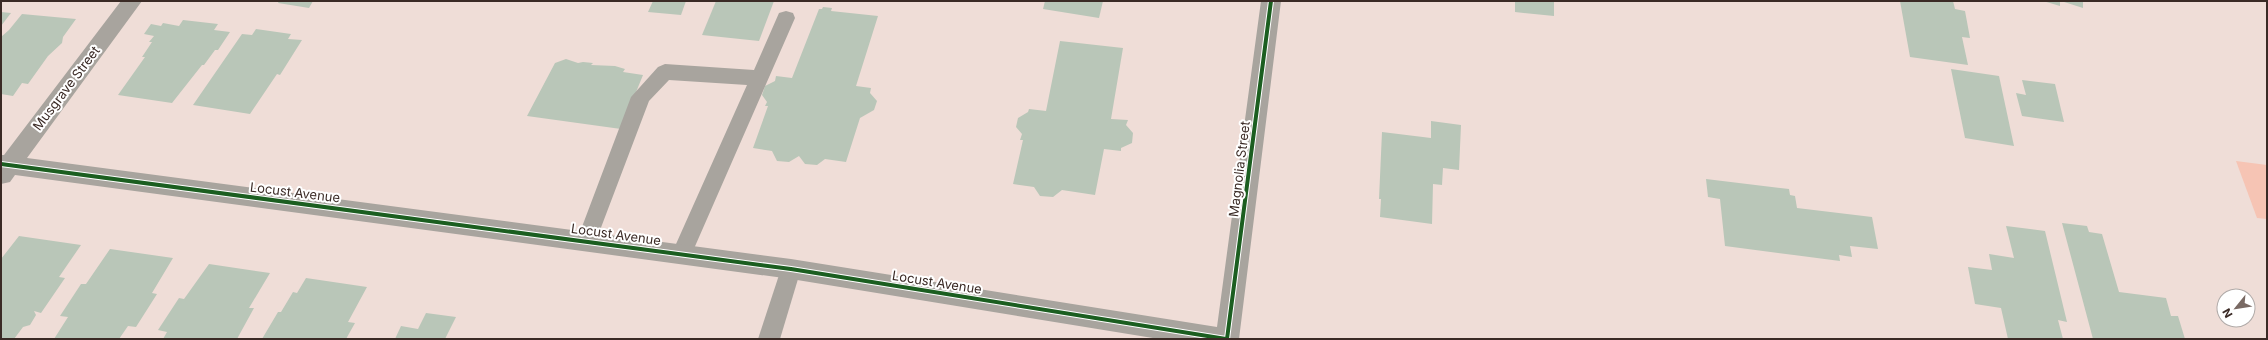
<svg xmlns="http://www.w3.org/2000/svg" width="2268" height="340" font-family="Inter,sans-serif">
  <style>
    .green { fill: #f6c4b4 }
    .building { fill: #b9c6b8 }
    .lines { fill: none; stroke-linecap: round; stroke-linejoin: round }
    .service { fill: #a8a49e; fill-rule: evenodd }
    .minor { fill: #a8a49e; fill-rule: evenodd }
    .cycleway-casing { stroke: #fff; stroke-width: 6 }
    .cycleway { stroke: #1b5e20; stroke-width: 4 }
    .labels { text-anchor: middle; stroke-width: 4; stroke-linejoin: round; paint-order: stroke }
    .street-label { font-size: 13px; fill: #3a2a25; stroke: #fff }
  </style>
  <rect width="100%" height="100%" fill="#efddd7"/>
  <path class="green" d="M2236,161l31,4v54l-10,-1z"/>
  <g class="building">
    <path d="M279,1h34l-4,7 -31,-5z"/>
    <path d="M653,1h33l-5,14 -33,-3z"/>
    <path d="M716,1h58l-15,40 -57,-6z"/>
    <path d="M1045,1h58l-4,17 -56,-9z"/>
    <path d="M1515,1h39v15l-39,-4z"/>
    <path d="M1900,1h53l2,8 10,2 5,27 -8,-1 6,28 -58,-8z"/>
    <path d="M2043,1h17v5z"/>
    <path d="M2061,1h22v7z"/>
    <path d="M823,7l9,1 -1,3 47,5 -22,70 15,2 -1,5 7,8 -3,9 -14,8 -14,44 -21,-3 -8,6 -12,-1 -6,-8 -10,6 -12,-1 -5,-10 -19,-3 15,-42h-3l2,-4 -5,-7 3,-9 10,-5 1,-5 16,2 27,-69h3z"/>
    <path d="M1,12l10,1 -10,13z"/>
    <path d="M22,14l54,5 -13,18 -1,6 -14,13 -20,28 -6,-1 -9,13 -12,-2v-57l8,-7z"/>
    <path d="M183,20l35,4 -4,6 16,2 -12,18h-3l-11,15h-2l-30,38 -54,-8 27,-38h-3l10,-15h-3l5,-6 -10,-2 7,-10 10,2 2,-3 16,3z"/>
    <path d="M256,29l35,5 -3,5 14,1 -22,35 -3,-1 -27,40 -57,-9 49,-71 10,1z"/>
    <path d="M1060,41l63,7 -12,71 17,1 -2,5 7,8 -1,10 -11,5v3l-17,-2 -9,46 -33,-5 -9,7 -13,-1 -6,-9 -21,-3 10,-44h-3l2,-6 -6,-7 2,-9 10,-6 1,-3 17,2z"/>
    <path d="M566,59l12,4 5,-1 10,1 -2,2 24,1 10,3 -2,3 20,3 -22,54 -94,-13 28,-53z"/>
    <path d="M1951,69l48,7 15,70 -49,-8z"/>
    <path d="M2022,80l33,4 9,38 -42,-6 -6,-23 10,2z"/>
    <path d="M1431,121l30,4 -2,45 -16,-2 -1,17 -9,-1 -1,40 -52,-7 1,-18h-2l3,-67 49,6z"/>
    <path d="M1706,179l83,10 1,6 5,1 2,12 75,9 6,32 -28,-3 2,11 -13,-2 1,6 -115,-15 -5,-47 -12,-2z"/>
    <path d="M2062,223l25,3 2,6 13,2 17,58 47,6 5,18h7l7,23h-92z"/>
    <path d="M2006,226l39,5 22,91 -9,-2 5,19h-55l-7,-31 -26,-4 -7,-37 24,3 -3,-16 25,4z"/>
    <path d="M19,236l62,9 -22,32 6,1 -24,35 -7,-2 2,4 -6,10 -7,2 -9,12h-13v-80z"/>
    <path d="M110,249l63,9 -21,35 5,1 -21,33 -8,-1 -9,13h-65l14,-22 -8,-1 21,-32h5z"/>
    <path d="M209,264l61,9 -21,35h5l-17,31h-74l4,-7 -9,-2 21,-32 5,1z"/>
    <path d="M306,278l61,9 -19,35 7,1 -9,16h-84l16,-27h3l12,-20 4,1z"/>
    <path d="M426,313l30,4 -11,22h-50l6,-13 17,3z"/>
  </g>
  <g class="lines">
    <g class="service">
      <path d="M786,11l7,2 2,5 -106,242 -7,2 -7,-2 -3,-7 75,-168 -78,-5 -20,21 -55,145 -7,3 -7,-3 -3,-6 54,-143 27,-30 7,-3 89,6 25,-57z"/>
      <path d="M791,260l7,2 3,7 -21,70h-22l23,-70 3,-7z"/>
    </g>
    <path class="minor" d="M121,1h21l-115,157 764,101 426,68 44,-326h20l-42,338h-80l-368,-60 -776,-104 -5,7 -9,2v-29h3z"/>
    <defs>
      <g id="cycleway">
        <path d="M1,164l790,105 435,70"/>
        <path d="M1227,339l44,-338"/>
      </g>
    </defs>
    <use href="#cycleway" class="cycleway-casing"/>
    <use href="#cycleway" class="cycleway"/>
  </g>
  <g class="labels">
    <g class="street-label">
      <text transform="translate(66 88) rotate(-53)" y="5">Musgrave Street</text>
      <text transform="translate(1239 169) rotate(-83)" y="5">Magnolia Street</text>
      <text transform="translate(295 192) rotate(7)" y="5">Locust Avenue</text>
      <text transform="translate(616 234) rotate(8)" y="5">Locust Avenue</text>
      <text transform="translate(937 282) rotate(9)" y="5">Locust Avenue</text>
    </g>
  </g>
  <rect width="2268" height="340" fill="none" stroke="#3a2a25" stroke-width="4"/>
  <g transform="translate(2236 308) rotate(240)"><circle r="19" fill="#ffffff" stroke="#b0aaa8"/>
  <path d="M0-3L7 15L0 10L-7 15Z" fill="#796963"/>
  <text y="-6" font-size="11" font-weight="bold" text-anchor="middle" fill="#3a2a25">N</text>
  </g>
</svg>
